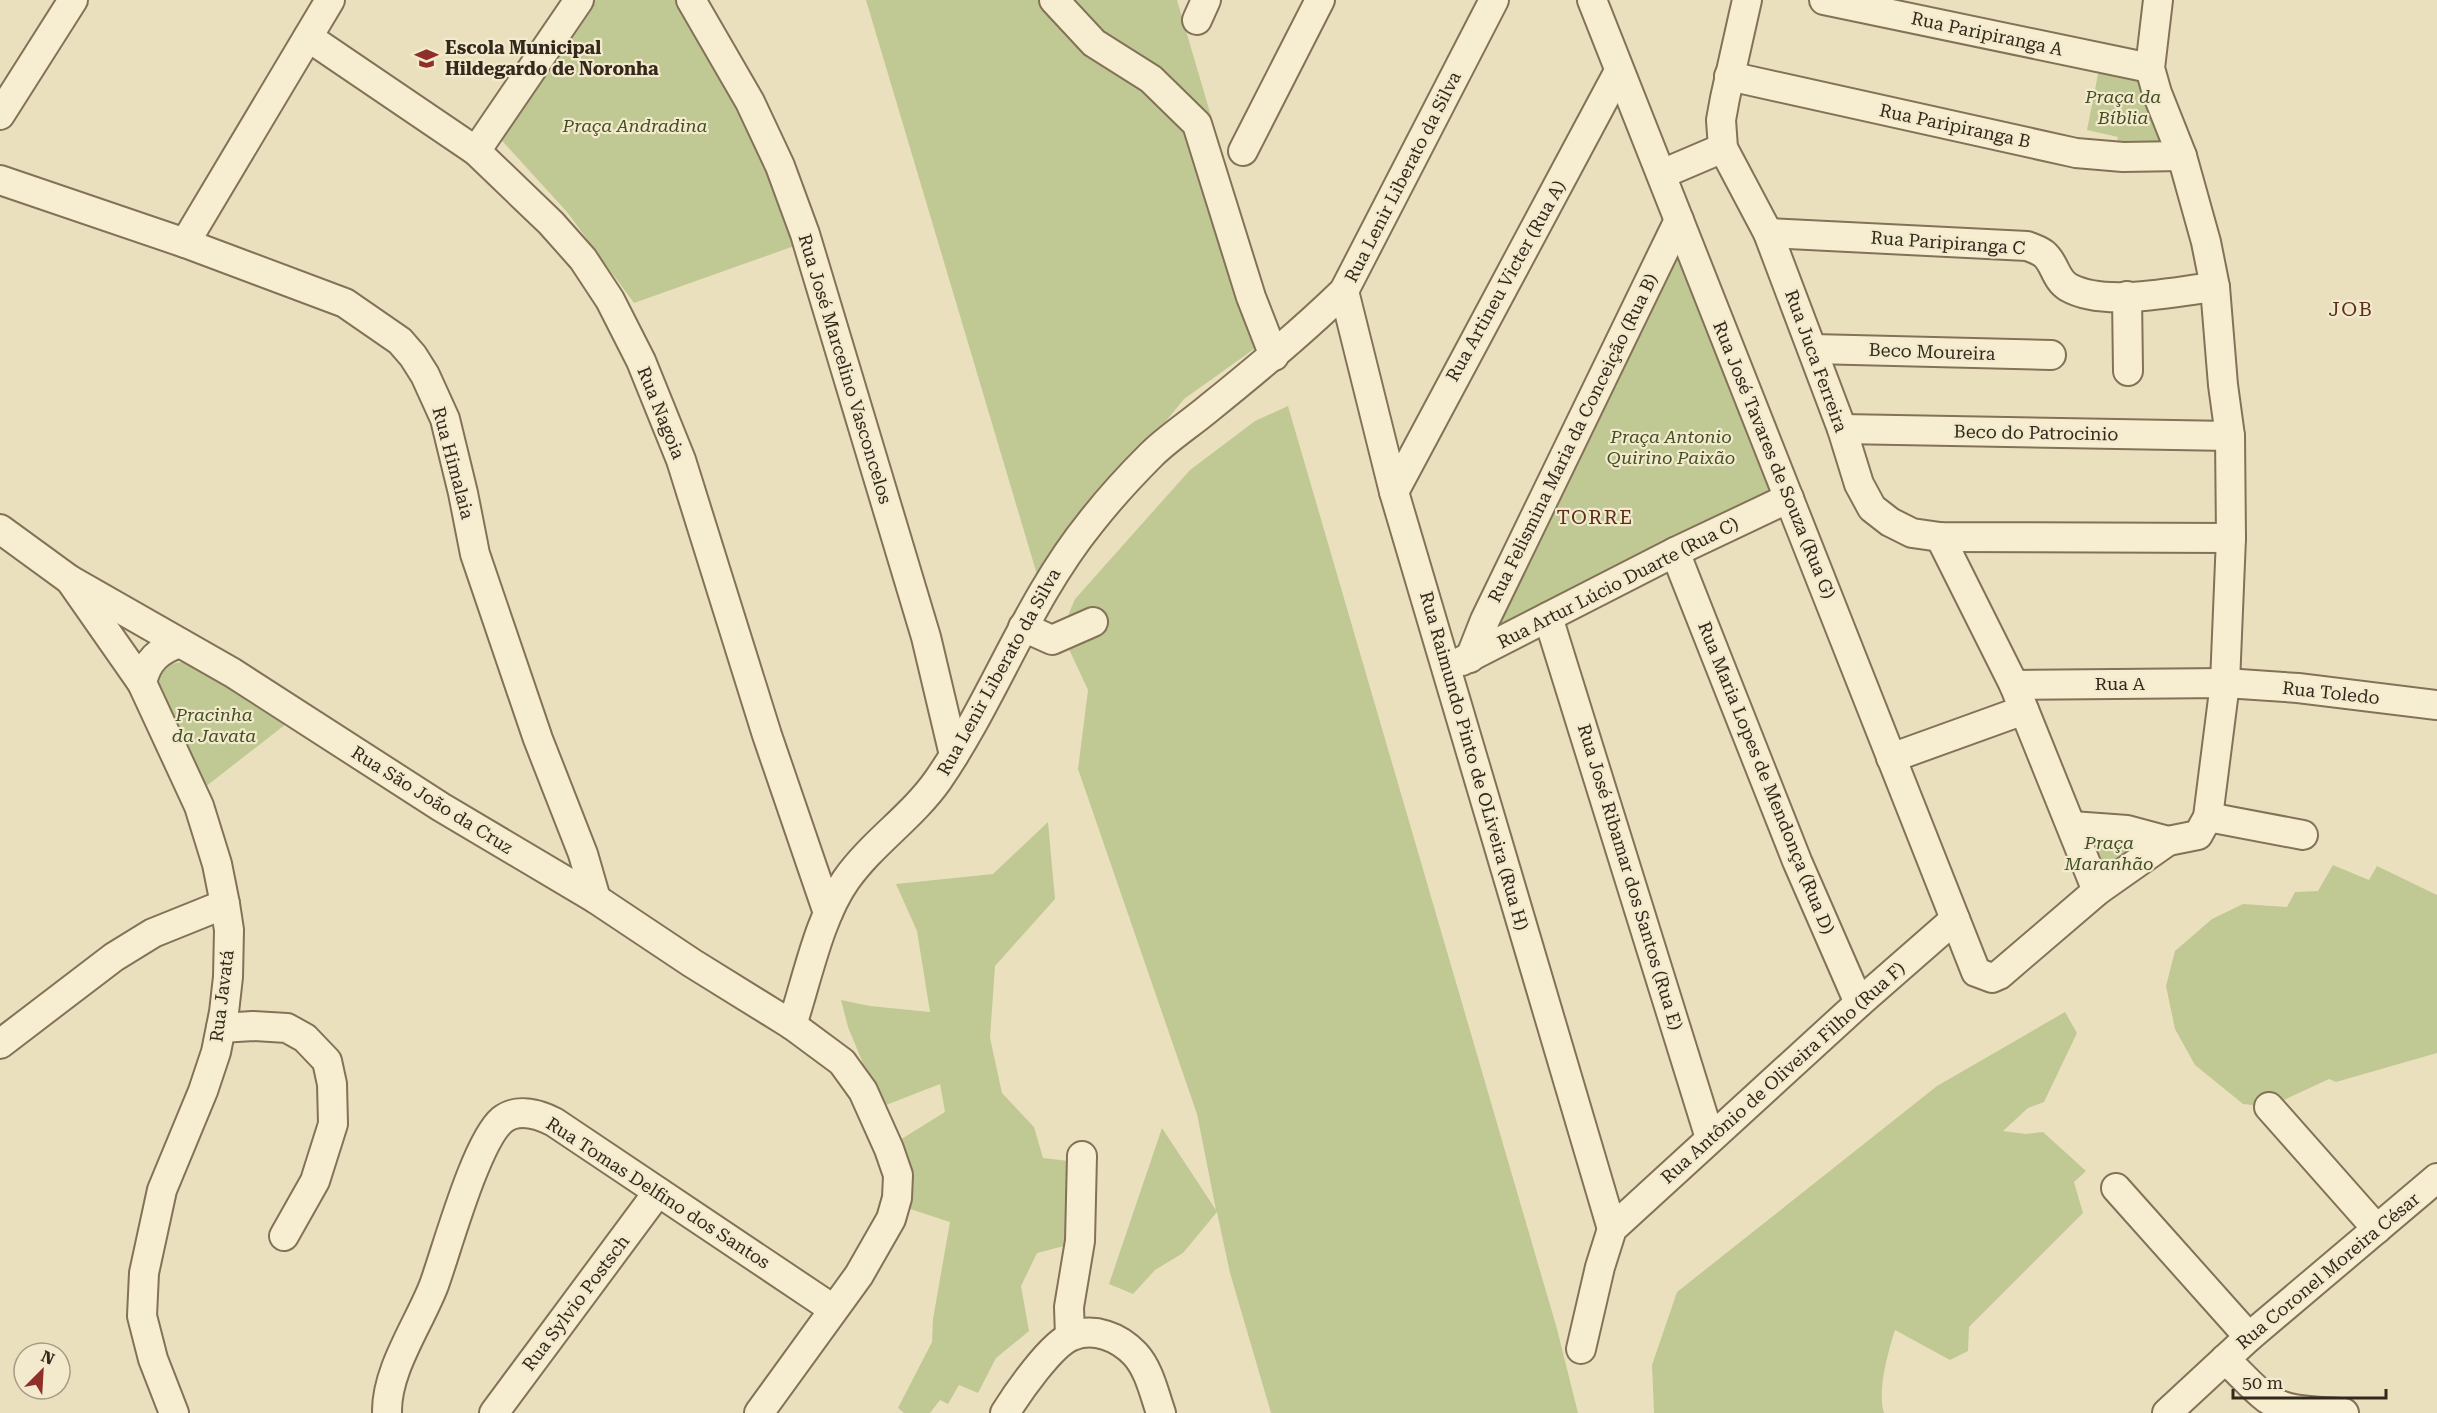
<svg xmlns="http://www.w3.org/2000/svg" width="2437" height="1413" font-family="'Roboto Serif',serif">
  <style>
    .green { fill: #c0c993 }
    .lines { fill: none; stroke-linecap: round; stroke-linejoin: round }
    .minor-casing { stroke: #837158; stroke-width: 32 }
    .minor { stroke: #f7eed1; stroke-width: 28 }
    .labels { text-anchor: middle; stroke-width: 4.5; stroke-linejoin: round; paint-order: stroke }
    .street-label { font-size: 18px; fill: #33281c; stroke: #f3eacd }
    .poi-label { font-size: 18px; font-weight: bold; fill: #33281c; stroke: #f3eacd; text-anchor: start }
    .park-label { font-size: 18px; font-style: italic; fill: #414f23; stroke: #f3eacd }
    .neighbourhood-label { font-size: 20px; letter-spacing: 1.5px; fill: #5e2e1d; stroke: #f3eacd }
  </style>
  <rect width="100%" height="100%" fill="#ebe0be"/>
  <g class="green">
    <path d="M593,0h95l47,84 65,160 -166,59 -67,-91 -73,-80z"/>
    <path d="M866,0h311l98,334 -91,65 -146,179z"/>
    <path d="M2099,69l39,8 24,54v14l-48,8 4,-16 -31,-7z"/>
    <path d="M1677,238l98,251 -280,141z"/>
    <path d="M1288,406l269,923 21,84h-307l-41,-140 -13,-61 -34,41 -28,17 -22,24 -24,-10 53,-156 54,82 -19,-96 -119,-345 10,-79 -27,-58 14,-33 115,-129 65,-49z"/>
    <path d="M185,662l17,6 84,56 -86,67 -47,-108c9,-15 15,-20 32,-21z"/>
    <path d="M1048,822l7,77 -60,67 -5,72 12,55 32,34 9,31 26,3 3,83 -35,9 -16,33 8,45 -33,27 -18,35 -19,-8 -11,19 -8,-4 -10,13h-26l-6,-5 34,-66 1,-23 17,-97 -40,-13v-27l-15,-39 50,-31 -5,-28 -59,23 -33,-80 -7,-27 29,6 60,6 -13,-81 -21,-47 97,-10z"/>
    <path d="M2072,826l96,15 -71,50z"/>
    <path d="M2333,865l36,15 8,-14 60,29v158l-101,29 -7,-3 -60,28 -26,-3 -48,-39 -20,-36 -9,-43 9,-35 37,-32 31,-15 44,3 8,-15 23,-1z"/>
    <path d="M2065,1012l12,21 -33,69 -16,6 -25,23 23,3 17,-2 43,39 -12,11 9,31 -114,114 -1,24 -18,9 -55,-30c-7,22 -18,61 -11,83h-230l-2,-48 25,-73 260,-206z"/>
  </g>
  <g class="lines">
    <defs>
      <g id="minor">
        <path d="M691,0l59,102 30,64 25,68 121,403 28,118"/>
        <path d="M1054,0l40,43 57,36 46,45 54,173 23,59"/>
        <path d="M1592,0l384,972 16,6 7,-3 98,-84 71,-50"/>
        <path d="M1747,0l-22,98 -4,22 2,28 45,85 74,196 17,55 13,24 18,14 22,11 28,4 291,1"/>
        <path d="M1824,0l326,68"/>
        <path d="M1197,20l9,-20"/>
        <path d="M308,37l168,114 75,72 32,36 27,41 31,61 40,99 86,275 61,178"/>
        <path d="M1729,76l347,77 47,4 59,-1"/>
        <path d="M0,115l73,-115"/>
        <path d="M476,151l103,-151"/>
        <path d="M1243,151l77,-151"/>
        <path d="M1662,174l61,-26"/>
        <path d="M0,180l185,63 160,60 55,38 13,15 12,19 20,44 18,74 12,61 63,185 45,115 13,45"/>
        <path d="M1768,233l259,13c6,2 12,4 17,8 11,9 11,25 24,33 37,21 106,4 147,0"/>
        <path d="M185,243l145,-243"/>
        <path d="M1344,291l50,201 218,737"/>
        <path d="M2127,296l1,75"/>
        <path d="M1813,349l238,6"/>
        <path d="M1842,429l388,7"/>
        <path d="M1394,492c74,-141 151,-280 225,-421"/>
        <path d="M0,529l70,51 72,103 57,123 18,58 8,40 4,26 -1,47 -4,35 -8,40 -13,39 -41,99 -18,83 -2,43 11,43 21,54"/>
        <path d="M1940,537l74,148 83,206"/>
        <path d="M1675,552l122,309 62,142"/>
        <path d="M70,580l163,93 208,134 155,92 96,64 100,62 50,37 21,29 26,58 9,26 -1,23 -6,21 -32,56 -100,138"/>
        <path d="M1548,617l162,521"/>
        <path d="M1023,627l29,13 41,-18"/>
        <path d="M1470,658l15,-38 194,-400"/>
        <path d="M1462,661l213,-109 114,-54"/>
        <path d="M142,683c5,-23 17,-33 38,-40"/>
        <path d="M2014,685l211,-2 73,5 139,17"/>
        <path d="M1891,758l133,-48"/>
        <path d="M2208,817l95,18"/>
        <path d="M2072,826l55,4 41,11 30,-6 10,-18 17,-134 6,-145 -1,-102 -7,-51 -8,-98 -9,-45 -24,-86 -25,-63 -7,-25 8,-68"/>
        <path d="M792,1025c15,-45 27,-107 54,-145 26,-37 66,-63 92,-100 57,-83 89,-179 153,-258 18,-23 39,-46 60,-67 17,-17 39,-31 58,-47 46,-37 92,-75 135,-117l150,-291"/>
        <path d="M221,1028l32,-2 34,2 18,10 22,23 5,23 1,40 -18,57 -31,55"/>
        <path d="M0,1044l114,-87 39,-24 72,-29"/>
        <path d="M2269,1107l108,122"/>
        <path d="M2116,1188l133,149"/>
        <path d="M1070,1336l-1,-29 11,-66 2,-85"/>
        <path d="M1581,1349l19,-82 12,-38 247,-226 96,-84"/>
        <path d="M2225,1359c14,13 27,28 41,39 21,15 53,13 78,15"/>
        <path d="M387,1413c-1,-43 32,-89 47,-128 13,-36 42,-143 68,-165 15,-12 36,-6 52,2l279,187"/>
        <path d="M494,1413l164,-221"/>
        <path d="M1005,1413c12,-19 46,-69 67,-77 22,-9 47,1 63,18 14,15 19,39 26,59"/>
        <path d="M2167,1413l82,-76 188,-159"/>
      </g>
    </defs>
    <use href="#minor" class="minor-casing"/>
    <use href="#minor" class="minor"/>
  </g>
  <defs>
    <symbol id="school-bare" viewBox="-9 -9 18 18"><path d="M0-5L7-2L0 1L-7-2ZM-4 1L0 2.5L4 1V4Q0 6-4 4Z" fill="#8f2f2a" stroke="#f3eacd" stroke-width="2.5" paint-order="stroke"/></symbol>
  </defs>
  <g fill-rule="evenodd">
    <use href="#school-bare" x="410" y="42" width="33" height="33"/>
  </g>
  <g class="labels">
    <g class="street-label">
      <text transform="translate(1987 34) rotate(12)" y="6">Rua Paripiranga A</text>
      <text transform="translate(1955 126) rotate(12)" y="6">Rua Paripiranga B</text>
      <text transform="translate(1403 177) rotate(-63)" y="6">Rua Lenir Liberato da Silva</text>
      <text transform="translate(1948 243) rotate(4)" y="6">Rua Paripiranga C</text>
      <text transform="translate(1506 281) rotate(-61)" y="6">Rua Artineu Victer (Rua A)</text>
      <text transform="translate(1932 352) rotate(2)" y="6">Beco Moureira</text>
      <text transform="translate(1816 361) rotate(70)" y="6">Rua Juca Ferreira</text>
      <text transform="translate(845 369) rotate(73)" y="6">Rua José Marcelino Vasconcelos</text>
      <text transform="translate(661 413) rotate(68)" y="6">Rua Nagoia</text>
      <text transform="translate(2036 433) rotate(1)" y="6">Beco do Patrocinio</text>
      <text transform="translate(1573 438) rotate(-64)" y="6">Rua Felismina Maria da Conceição (Rua B)</text>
      <text transform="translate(1774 460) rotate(68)" y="6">Rua José Tavares de Souza (Rua G)</text>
      <text transform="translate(453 463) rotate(75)" y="6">Rua Himalaia</text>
      <text transform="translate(1618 583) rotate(-27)" y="6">Rua Artur Lúcio Duarte (Rua C)</text>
      <text transform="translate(999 672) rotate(-61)" y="6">Rua Lenir Liberato da Silva</text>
      <text x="2120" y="690">Rua A</text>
      <text transform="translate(2331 693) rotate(6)" y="6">Rua Toledo</text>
      <text transform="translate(1474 761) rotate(74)" y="6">Rua Raimundo Pinto de OLiveira (Rua H)</text>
      <text transform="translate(1766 778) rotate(68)" y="6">Rua Maria Lopes de Mendonça (Rua D)</text>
      <text transform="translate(432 800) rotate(32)" y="6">Rua São João da Cruz</text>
      <text transform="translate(1630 877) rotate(73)" y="6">Rua José Ribamar dos Santos (Rua E)</text>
      <text transform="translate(222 996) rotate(-83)" y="6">Rua Javatá</text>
      <text transform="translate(1783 1073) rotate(-42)" y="6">Rua Antônio de Oliveira Filho (Rua F)</text>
      <text transform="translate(658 1193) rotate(33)" y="6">Rua Tomas Delfino dos Santos</text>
      <text transform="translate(2328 1271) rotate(-40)" y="6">Rua Coronel Moreira César</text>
      <text transform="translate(576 1303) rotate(-53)" y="6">Rua Sylvio Postsch</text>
    </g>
    <g class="poi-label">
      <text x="445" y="54">Escola Municipal<tspan x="445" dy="21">Hildegardo de Noronha</tspan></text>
    </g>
    <g class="park-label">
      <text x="2123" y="103">Praça da<tspan x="2123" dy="21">Bíblia</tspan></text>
      <text x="635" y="132">Praça Andradina</text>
      <text x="1671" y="443">Praça Antonio<tspan x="1671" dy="21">Quirino Paixão</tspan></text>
      <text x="214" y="721">Pracinha<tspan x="214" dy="21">da Javata</tspan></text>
      <text x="2109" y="849">Praça<tspan x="2109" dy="21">Maranhão</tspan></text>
    </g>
    <g class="neighbourhood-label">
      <text x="2351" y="316">JOB</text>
      <text x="1595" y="524">TORRE</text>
    </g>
  </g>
  <g transform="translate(42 1371) rotate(24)"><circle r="28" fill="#f3eacd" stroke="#a69c86" stroke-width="1.5"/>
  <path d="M0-4.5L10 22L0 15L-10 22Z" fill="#8f2f2a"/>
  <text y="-9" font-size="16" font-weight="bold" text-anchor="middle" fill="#33281c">N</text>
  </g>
  <path d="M2233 1389v9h153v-9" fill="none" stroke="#33281c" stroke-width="3"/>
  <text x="2242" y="1389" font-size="18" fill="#33281c" stroke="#f3eacd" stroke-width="4.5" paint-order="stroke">50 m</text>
</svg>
